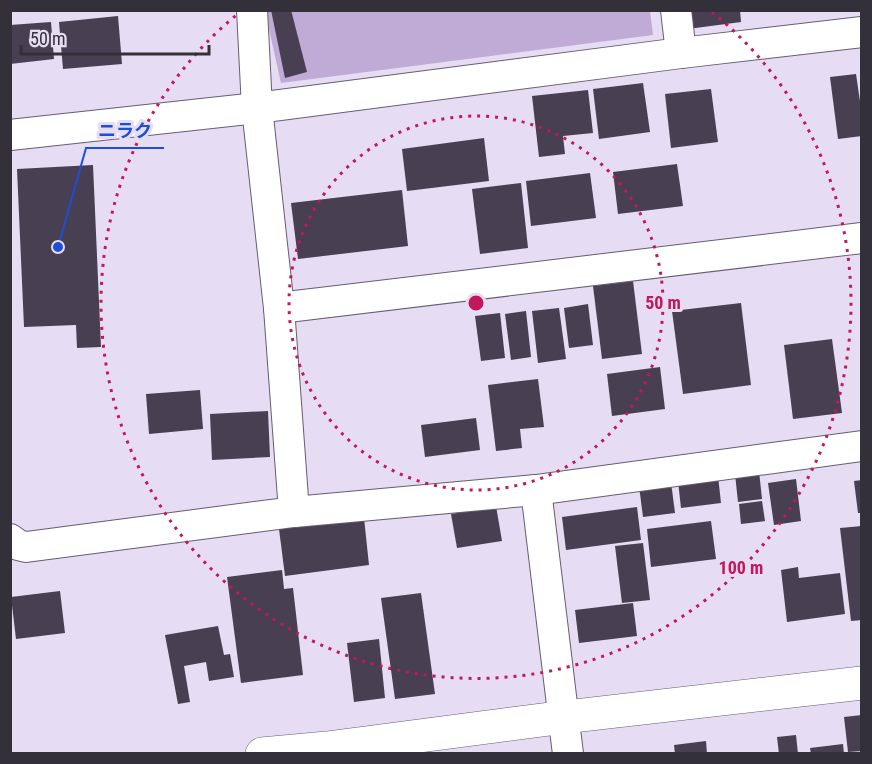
<svg xmlns="http://www.w3.org/2000/svg" width="872" height="764" font-family="'Roboto Condensed','Noto Sans JP',sans-serif">
  <style>
    .green { fill: #bfabd6 }
    .building { fill: #483f52 }
    .lines { fill: none; stroke-linecap: round; stroke-linejoin: round }
    .minor-casing { stroke: #675d72; stroke-width: 32 }
    .tertiary-casing { stroke: #675d72; stroke-width: 34 }
    .minor { stroke: #fff; stroke-width: 30 }
    .tertiary { stroke: #fff; stroke-width: 33 }
    .ring { fill: none; stroke: #c2185b; stroke-width: 3; stroke-dasharray: 3 6 }
    .centre { fill: #c2185b; stroke: #e6dcf3; stroke-width: 3 }
    .ring-label { font-size: 18px; text-anchor: middle; font-weight: bold; fill: #c2185b; stroke: #e6dcf3; stroke-width: 6; stroke-linejoin: round; paint-order: stroke }
    .leader { fill: none; stroke: #1d4ed8; stroke-width: 2 }
    .callout-dot { fill: #1d4ed8; stroke: #e6dcf3; stroke-width: 2 }
    .callout-label { font-size: 18px; text-anchor: middle; font-weight: bold; fill: #1d4ed8; stroke: #e6dcf3; stroke-width: 6; stroke-linejoin: round; paint-order: stroke }
  </style>
  <rect width="100%" height="100%" fill="#e6dcf3"/>
  <path class="green" d="M265,11h385l3,24 -372,48z"/>
  <g class="building">
    <path d="M271,10h20l16,62 -22,6z"/>
    <path d="M686,10h54l1,12 -53,7z"/>
    <path d="M118,16l4,48 -59,5 -4,-47z"/>
    <path d="M51,22l3,37 -44,5v-39z"/>
    <path d="M856,74l6,41v21l-24,3 -8,-62z"/>
    <path d="M643,83l7,49 -51,7 -6,-50z"/>
    <path d="M711,89l7,53 -47,6 -6,-54z"/>
    <path d="M588,90l5,43 -30,3 2,18 -26,3 -7,-61z"/>
    <path d="M484,138l5,43 -82,10 -5,-42z"/>
    <path d="M677,164l6,42 -65,8 -5,-42z"/>
    <path d="M93,165l8,182 -24,1 -1,-23 -52,2 -7,-158z"/>
    <path d="M590,173l6,45 -65,8 -5,-45z"/>
    <path d="M521,183l7,65 -48,6 -8,-65z"/>
    <path d="M402,190l6,56 -110,13 -7,-56z"/>
    <path d="M633,281l9,73 -40,5 -9,-73z"/>
    <path d="M741,303l10,82 -68,9 -11,-83z"/>
    <path d="M588,304l5,41 -24,3 -5,-40z"/>
    <path d="M559,308l7,51 -28,4 -6,-52z"/>
    <path d="M526,311l5,46 -20,3 -6,-46z"/>
    <path d="M500,313l5,45 -24,3 -6,-45z"/>
    <path d="M832,339l10,74 -49,6 -9,-74z"/>
    <path d="M660,367l5,42 -53,7 -5,-42z"/>
    <path d="M538,379l6,48 -24,2 2,19 -26,3 -8,-66z"/>
    <path d="M200,390l3,39 -54,5 -3,-40z"/>
    <path d="M268,411l2,46 -58,3 -2,-46z"/>
    <path d="M476,418l4,32 -55,7 -4,-32z"/>
    <path d="M759,471l3,28 -24,3 -3,-28z"/>
    <path d="M718,476l3,27 -40,5 -3,-27z"/>
    <path d="M796,479l5,42 -27,4 -6,-42z"/>
    <path d="M862,480v33h-4l-4,-32z"/>
    <path d="M671,482l4,31 -32,4 -4,-31z"/>
    <path d="M762,501l3,20 -24,3 -2,-20z"/>
    <path d="M496,506l6,35 -45,7 -6,-34z"/>
    <path d="M637,507l4,33 -75,10 -4,-33z"/>
    <path d="M364,518l5,47 -84,11 -6,-47z"/>
    <path d="M711,521l5,38 -65,8 -4,-38z"/>
    <path d="M862,526v94l-11,1 -11,-93z"/>
    <path d="M643,543l7,57 -28,3 -7,-57z"/>
    <path d="M798,567l1,11 41,-5 5,41 -58,8 -6,-52z"/>
    <path d="M282,570l2,19 9,-1 10,87 -62,8 -14,-106z"/>
    <path d="M60,591l5,42 -49,6 -5,-42z"/>
    <path d="M421,593l14,101 -40,5 -14,-101z"/>
    <path d="M633,603l4,33 -58,7 -4,-33z"/>
    <path d="M218,626l6,29 6,-1 4,23 -25,4 -3,-19 -22,4 6,36 -12,2 -13,-69z"/>
    <path d="M379,639l6,59 -31,4 -7,-59z"/>
    <path d="M862,715v36l-14,1 -4,-35z"/>
    <path d="M796,735l2,19h-19l-2,-17z"/>
    <path d="M706,741l1,13h-32l-1,-9z"/>
    <path d="M843,744l1,10h-33l-1,-6z"/>
  </g>
  <g class="lines">
    <defs>
      <g id="minor">
        <path d="M252,10l5,98 22,200 15,204"/>
        <path d="M676,10l5,43"/>
        <path d="M10,135l247,-27 424,-55 181,-21"/>
        <path d="M279,308l583,-70"/>
        <path d="M536,490l32,264"/>
        <path d="M10,539l8,6 8,2 268,-35 242,-22 326,-44"/>
      </g>
      <path id="tertiary" d="M262,754l65,-6 238,-31 297,-34"/>
    </defs>
    <use href="#minor" class="minor-casing"/>
    <use href="#tertiary" class="tertiary-casing"/>
    <use href="#minor" class="minor"/>
    <use href="#tertiary" class="tertiary"/>
  </g>
  <g class="ring">
    <circle cx="476" cy="303" r="187"/>
    <path d="M712 12A375 375 0 1 1 240 12"/>
  </g>
  <circle cx="476" cy="303" r="9" class="centre"/>
  <g class="ring-label">
    <text x="663" y="309">50 m</text>
    <text x="741" y="574">100 m</text>
  </g>
  <path class="leader" d="M58 247L86 148H164"/>
  <circle class="callout-dot" cx="58" cy="247" r="6"/>
  <g class="callout-label">
    <text x="125" y="137">ニラク</text>
  </g>
  <rect width="872" height="764" fill="none" stroke="#343039" stroke-width="24"/>
  <path d="M21 45v9h188v-9" fill="none" stroke="#343039" stroke-width="3"/>
  <text x="30" y="45" font-size="18" fill="#343039" stroke="#e6dcf3" stroke-width="4.5" paint-order="stroke">50 m</text>
</svg>
